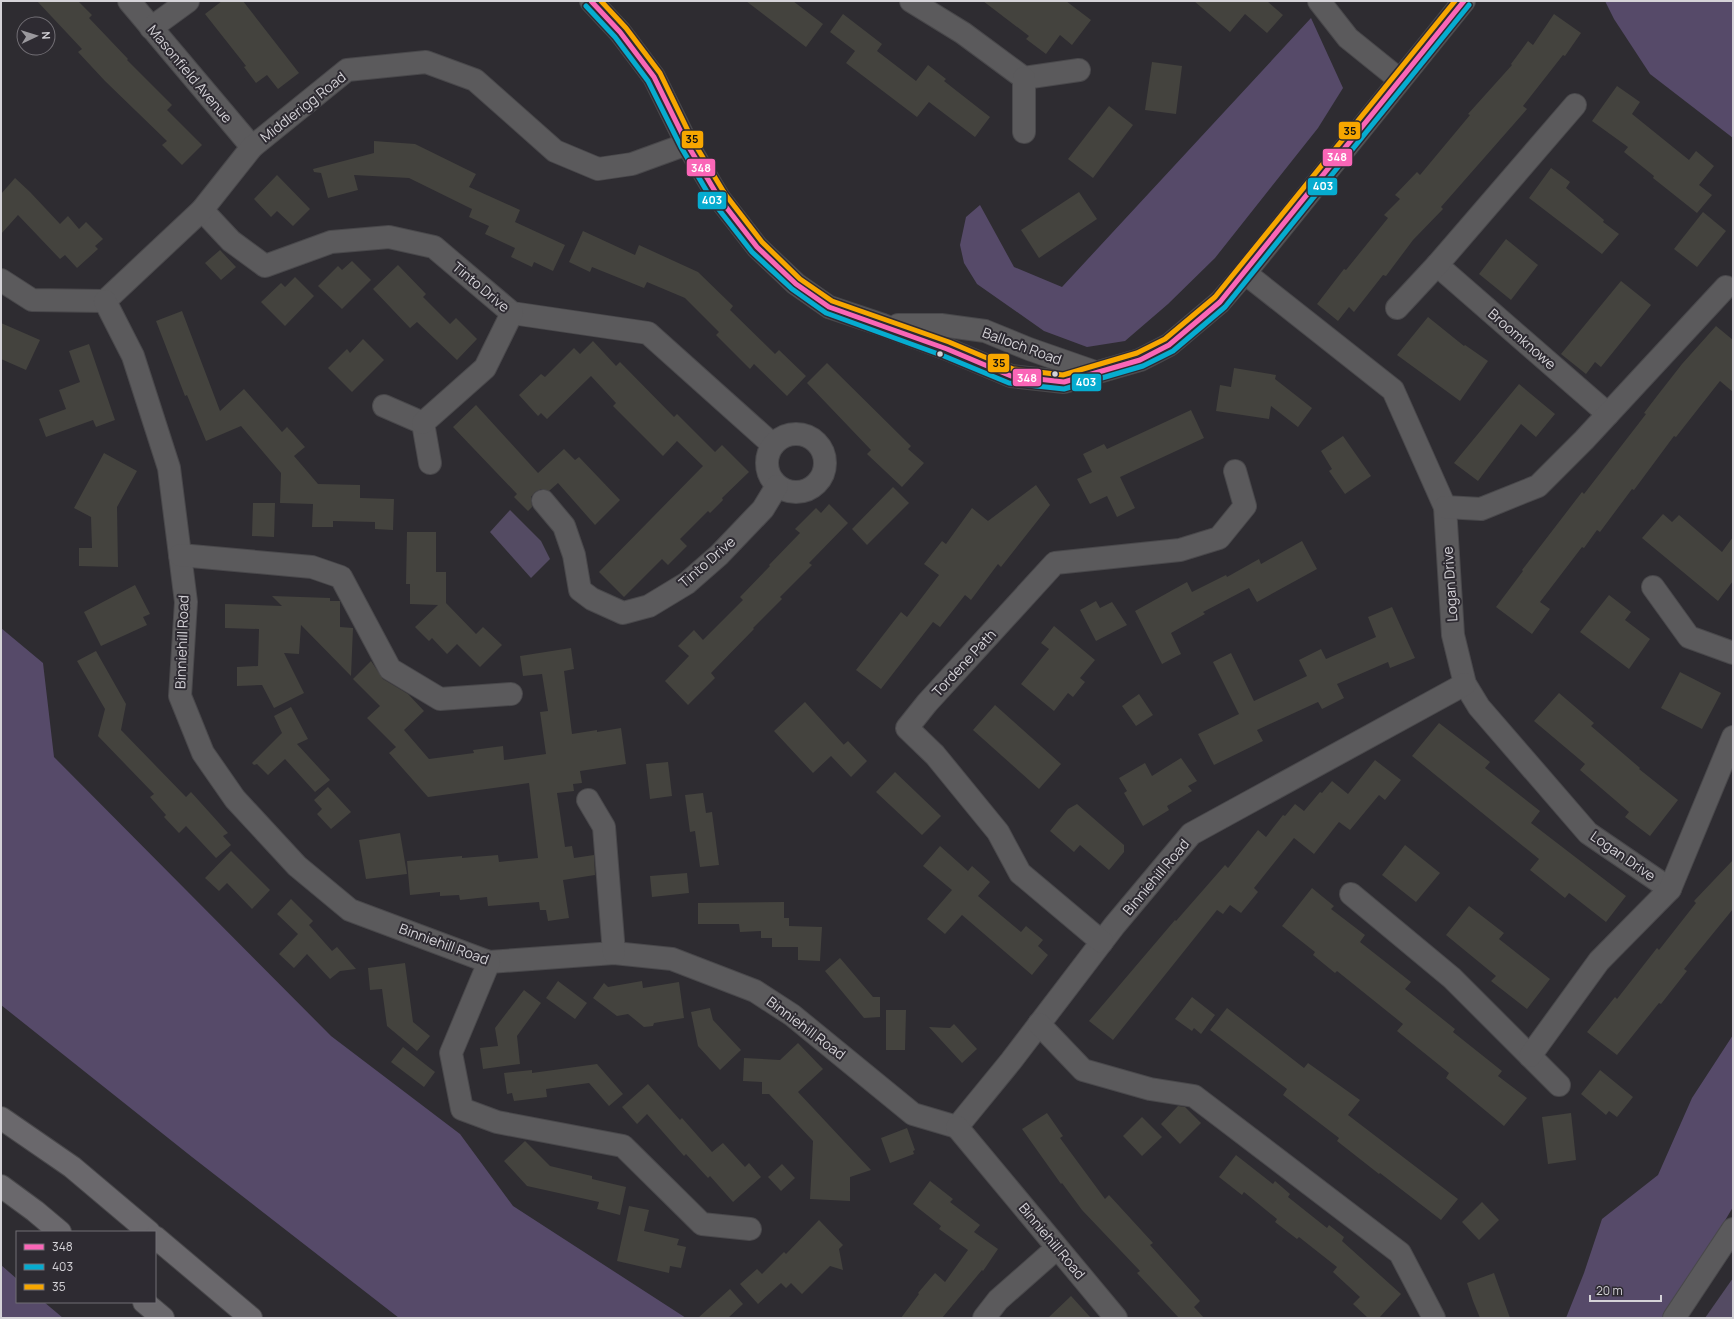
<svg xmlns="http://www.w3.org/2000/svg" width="1734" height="1319" font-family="Manrope,sans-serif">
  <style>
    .green { fill: #544b63 }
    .forest { fill: #564a69 }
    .building { fill: #44433e }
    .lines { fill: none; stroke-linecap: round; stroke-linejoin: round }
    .minor-casing { stroke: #49484b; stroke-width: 24 }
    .highway-casing { stroke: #49484b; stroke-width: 24 }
    .minor { stroke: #5b5a5c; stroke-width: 22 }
    .highway { stroke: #6a686c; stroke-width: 22 }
    .bus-1-casing { stroke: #2e2b32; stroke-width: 8 }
    .bus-2-casing { stroke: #2e2b32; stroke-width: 8 }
    .bus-3-casing { stroke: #2e2b32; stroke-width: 8 }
    .bus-1 { stroke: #fa66b7; stroke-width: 5 }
    .bus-2 { stroke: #06acd0; stroke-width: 5 }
    .bus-3 { stroke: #f7a600; stroke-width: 5 }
    .bus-dot { fill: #d5d3d8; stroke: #2e2b32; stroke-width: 1.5 }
    .labels { text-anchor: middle; stroke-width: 4; stroke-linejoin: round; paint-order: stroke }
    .street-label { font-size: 14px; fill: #d5d3d8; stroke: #2e2b32 }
    .line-badge { stroke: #2e2b32; stroke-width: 1.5 }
    .badge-label { font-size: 11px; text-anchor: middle; font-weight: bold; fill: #fff }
    .pale-badge-label { font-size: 11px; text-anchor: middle; font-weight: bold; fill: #111 }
  </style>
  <rect width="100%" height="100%" fill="#2e2c31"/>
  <g class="green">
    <path d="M510,510l31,31 9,18 -19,19 -41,-46z"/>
    <path d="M1733,1278v40h-28z"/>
  </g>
  <g class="forest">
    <path d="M1605,1h128v137l-83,-64 -36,-55z"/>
    <path d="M1311,18l32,70 -25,40 -103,130 -47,46 -43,37 -38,6 -43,-16 -67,-47 -13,-21 -4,-18 6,-28 14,-12 34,62 48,20z"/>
    <path d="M1,628l42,35 11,94 277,279 129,98 53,72 173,112h-287l-207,-161 -191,-152z"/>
    <path d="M1733,1035v172l-39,66 -31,45h-97l18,-45 18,-54 56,-44 34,-77z"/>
    <path d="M1,1265l16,14v23h27l19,16h-62z"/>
  </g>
  <g class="building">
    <path d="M37,1h41l14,14 -3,3 39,41 -1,1 45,45 -5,5 35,35 -20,20 -20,-20 5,-4 -62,-60 -27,-29 4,-3z"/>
    <path d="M222,1h21l56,72 -21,16 -11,-14 -11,8 -12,-16 2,-1 -41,-52z"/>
    <path d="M746,1h47l30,23 -17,23z"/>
    <path d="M983,1h83l25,19 -19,25 -12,-10 -14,19 -20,-15 3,-3z"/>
    <path d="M1194,1h73l16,14 -16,18 -22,-19 -15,18z"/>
    <path d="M843,14l39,30 -5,7 39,30 12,-16 18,14 -2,2 46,36 -15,20 -46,-35 -12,15 -71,-54 9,-12 -25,-19z"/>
    <path d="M1554,14l27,19 -16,23 -2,-1 -40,51 4,3 -86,98 2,2 -30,31 -27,36 -3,-1 -29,37 -5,-5 -11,14 -21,-17 27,-35 2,1 42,-52 -4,-3 16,-16 -5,-4 22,-23 3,3 50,-60 -2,-1 44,-49 -1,-1 17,-23 5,4z"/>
    <path d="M1152,62l30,4 -6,48 -31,-4z"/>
    <path d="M1617,86l23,16 -8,12 57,46 7,-9 18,15 -15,19 13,10 -15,18 -44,-35 1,-2 -30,-24 4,-5 -36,-26z"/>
    <path d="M1109,106l24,19 -40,53 -25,-19z"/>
    <path d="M374,141l41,3 61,30 -7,13 51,23 -5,12 50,23 -12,26 -19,-9 -2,5 -21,-10 4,-9 -30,-14 4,-8 -20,-9 3,-8 -63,-31 -55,-3 4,15 -30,8 -7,-25 -7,-1 -1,-3 61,-16z"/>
    <path d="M1551,168l19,14 -4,6 38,32 -1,2 16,12 -17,20 -73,-56z"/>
    <path d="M277,175l33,34 -17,17 -16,-15 -6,6 -17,-18z"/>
    <path d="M15,178l15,14 30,32 8,-8 11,13 7,-7 17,17 -8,7 3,3 -21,19 -12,-13 -5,4 -42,-44 -17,19v-40z"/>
    <path d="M1079,192l18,27 -58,39 -18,-28z"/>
    <path d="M1703,212l23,19 -29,36 -23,-18z"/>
    <path d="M583,231l52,24 4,-10 59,27 35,34 -3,4 45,44 4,-4 27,26 -19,20 -33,-32 -4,5 -34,-34 3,-3 -34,-34 -38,-16 -3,6 -52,-21 -2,5 -21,-10z"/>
    <path d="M1506,239l32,26 -27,35 -32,-26z"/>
    <path d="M220,250l16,17 -15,13 -16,-17z"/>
    <path d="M352,261l19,19 -29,29 -24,-23 20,-20 4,4z"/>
    <path d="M398,265l28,29 -3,3 27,27 6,-6 21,21 -20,21 -40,-38 -7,6 -37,-39z"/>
    <path d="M295,277l19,19 -29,30 -24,-24 20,-19 4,4z"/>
    <path d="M1621,281l30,24 -50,62 -6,-5 -9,12 -25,-20z"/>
    <path d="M182,311l38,100 24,-22 38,43 5,-5 18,20 -11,9 24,28 42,1v13l34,1 -1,31 -18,-1v-7l-42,-1v6h-21l1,-23 -33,-1 1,-30 -40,-47 -35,15 -19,-46 -2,1 -29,-75z"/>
    <path d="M1428,317l36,29 1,-1 23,16 -28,40 -63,-46z"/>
    <path d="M1,323l39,17 -14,30 -25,-11z"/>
    <path d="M1716,326l17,14v52l-13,-11 -44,56 -2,-1 -40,54 -2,-1 -32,43 -3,-2 -13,18 -2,-1 -42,55 10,7 -18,25 -36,-27 27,-36 -1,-1 60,-78 2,2 62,-80 -2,-1 13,-17 25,-32z"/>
    <path d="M363,339l21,21 -32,32 -24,-24 19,-19 3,4z"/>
    <path d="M593,341l23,25 4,-4 54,55 3,-3 38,38 7,-7 27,27 -27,26 1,2 -13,13 -2,-2 -28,28 7,7 -19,19 -6,-6 -38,38 -25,-25 104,-106 -26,-25 -14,15 -50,-50 3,-3 -25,-27 -44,43 -6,-6 -3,3 -19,-21 22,-21 4,3 29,-29 6,6z"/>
    <path d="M89,344l26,76 -19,7 -3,-7 -47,17 -7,-18 27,-10 -7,-19 21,-8 -11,-31z"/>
    <path d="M827,363l84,83 -3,3 16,14 -22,24 -35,-33 4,-4 -64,-67z"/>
    <path d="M1234,368l42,7 -1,4 37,29 -14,19 -27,-21 -2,13 -53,-8 4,-26 11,2z"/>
    <path d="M1519,384l36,30 -19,23 -15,-13 -43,57 -24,-18z"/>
    <path d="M476,405l62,68 26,-24 11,11 4,-3 41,43 -25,25 -37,-42 -9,8 -8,-2 -6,3 -4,5 1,10 -4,4 -14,-14 3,-3 -64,-67z"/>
    <path d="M1191,410l13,28 -84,39 15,31 -18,9 -10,-21 -17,8 -13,-25 15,-7 -9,-18 21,-10 3,5z"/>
    <path d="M1343,436l28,40 -26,18 -16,-23 3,-2 -11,-18z"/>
    <path d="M104,453l33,18 -20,36 1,60 -39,-1v-18h13l-1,-31 -17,-9z"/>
    <path d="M1036,485l14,20 -49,62 -3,-3 -27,36 -6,-5 -25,32 -7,-5 -52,67 -25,-19 45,-58 6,5 32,-42 -15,-11 18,-23 4,3 26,-36 16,13z"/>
    <path d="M893,487l16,16 -42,42 -15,-16z"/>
    <path d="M253,503h22l-1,34 -22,-1z"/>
    <path d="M829,504l19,19 -39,40 3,2 -32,32 2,2 -29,29 1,1 -43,44 4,5 -27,27 -23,-24 24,-25 -11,-10 16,-16 9,10 40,-40 -3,-3 30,-31 -1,-1 31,-32 -5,-4 21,-21 5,5z"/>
    <path d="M1663,514l9,8 7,-7 43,37 11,-15v44l-15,20 -76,-63z"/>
    <path d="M407,532h29v40h10v31l30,31 7,-7 19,18 -22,22 -23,-23 -10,10 -15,-16 -3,3 -14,-14 23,-22 -28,-1v-20h-4z"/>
    <path d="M1302,541l15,28 -60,33 -8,-14 -46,24 2,2 -34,19 10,21 -19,10 -27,-53 52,-29 5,10 34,-17 1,2 32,-18 2,5z"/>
    <path d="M135,585l15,29 -7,3 4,8 -46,21 -17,-34z"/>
    <path d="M1609,595l22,17 -6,8 25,19 -21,30 -49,-37z"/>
    <path d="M272,596l58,2v3h10v26l13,1 -2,48 -50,-51 -2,29 -15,-1 20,40 -30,15 -12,-23 -25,1v-19l21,-1 1,-37 -34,-1v-24l57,2z"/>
    <path d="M1096,601l4,7 12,-6 15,23 -31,16 -16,-31z"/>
    <path d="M1392,607l23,51 -25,10 -2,-6 -51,22 7,14 -22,11 -4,-7 -61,28 6,11 -49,24 -16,-31 41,-20 -26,-52 18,-9 23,48 53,-25 -8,-16 22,-11 5,10 50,-22 -8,-20z"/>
    <path d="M1054,626l41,34 -15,18 5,4 -12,15 -5,-4 -14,18 -33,-27 28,-35 -8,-6z"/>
    <path d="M571,648l3,21 -10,2 8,63 25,-4v2l24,-4 5,36 -46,7 2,12 -9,1 1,7 -17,2 8,54 7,-1 2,12 20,-3 1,20 -32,5 6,38 -21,3 -2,-11h-6l-1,-8 -51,4 -1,-9 -27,3 -1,-5 -19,1v-4l-30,3 -3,-34 55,-5v2l36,-3 1,7 39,-4 -9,-75 -101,14 -39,-44 7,-6 -29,-29 13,-12 -27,-27 18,-18 12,18 25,15 16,17 -20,19 25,29 45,-6 -1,-3 30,-4 1,14 42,-6 -6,-42 8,-1 -6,-37 -19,2 -3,-20z"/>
    <path d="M96,651l30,53 -5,26 65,67 5,-5 37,41 -5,3 8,9 -15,13 -30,-32 -7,7 -15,-16 2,-2 -16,-18 4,-3 -56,-58 7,-27 -28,-48z"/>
    <path d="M1680,672l41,21 -19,36 -41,-21z"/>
    <path d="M1559,693l35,30 -3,3 49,42 -1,1 39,31 -28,36 -25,-19 4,-5 -49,-42 5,-6 -51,-43z"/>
    <path d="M1139,694l14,21 -17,11 -14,-20z"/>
    <path d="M805,702l39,43 -3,2 7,-6 19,20 -16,16 -20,-21 -18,17 -39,-42z"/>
    <path d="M995,705l66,59 -22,25 -66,-59z"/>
    <path d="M291,707l17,32 -11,5 33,36 -15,12 -30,-33 -17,16 -11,-11 -3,1 -2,-2 30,-30 -8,-17z"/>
    <path d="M1439,723l51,39 -5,6 55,43 -9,12 95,73 -20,26 -37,-29 -4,5 -35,-28 9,-11 -127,-103z"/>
    <path d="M1181,758l16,23 -9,5 4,5 -25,15 2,4 -26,16 -19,-33 3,-2 -8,-13 26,-15 7,13z"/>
    <path d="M1375,760l26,20 -16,20 -6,-5 -29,35 -11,-8 -25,32 -20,-16 -40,50 4,4 -17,21 -11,-8 -7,9 -6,-4 -104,130 -24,-19 86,-101 1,1 49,-56 3,3 30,-38 8,7 17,-22 2,1 10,-12 9,7 16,-19 2,1 10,-12 16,13z"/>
    <path d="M668,762l4,34 -22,3 -4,-35z"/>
    <path d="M895,772l46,44 -19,19 -46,-43z"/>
    <path d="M328,787l23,25 -20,17 -14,-15 5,-5 -8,-9z"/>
    <path d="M703,793l3,20 6,-1 7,53 -19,2 -5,-36 -5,1 -5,-37z"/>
    <path d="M1077,804l47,41v7l-15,18 -29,-25 -6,7 -24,-21 18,-22z"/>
    <path d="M400,833l7,41 -41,5 -7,-39z"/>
    <path d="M1405,845l35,28 -24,29 -34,-27z"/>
    <path d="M940,846l28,25 4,-5 18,16 -12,14 43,36 5,-6 17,14 -5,6 10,9 -16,20 -70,-60 -17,19 -18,-15 25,-29 -29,-24z"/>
    <path d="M231,851l39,39 -18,19 -25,-26 -8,8 -14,-13z"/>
    <path d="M1733,860v49l-49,60 3,2 -26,33 -2,-1 -42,52 -30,-23 28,-35 2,2 40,-51 2,2 37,-47 -2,-2z"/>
    <path d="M687,873l2,20 -37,4 -2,-21z"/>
    <path d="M1312,888l22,18 -3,3 34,26 -5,7 51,40 -6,7 50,40 -2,3 49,39 -4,5 29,22 -23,28 -58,-48 3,-5 -52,-42 6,-7 -66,-53 -2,2 -22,-18 2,-3 -33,-26z"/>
    <path d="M291,899l22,22 -4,4 23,26 5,-4 19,22 -16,2 -10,8 -23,-25 -13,14 -15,-14 19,-20 -21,-20z"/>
    <path d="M784,902v16h5v8l33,1 -2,34 -22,-1v-13h-26v-9h-11v-7l-21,1 -1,-8h-41v-21z"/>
    <path d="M1469,906l35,27 -5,6 51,40 -23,30 -36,-28 5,-5 -50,-41z"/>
    <path d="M840,958l33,39h7v20l-16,1 -39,-47z"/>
    <path d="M405,963l8,59 17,14 -13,15 -30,-25 -5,-37 -12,1 -2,-22z"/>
    <path d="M558,981l29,22 -12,16 -29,-21z"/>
    <path d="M642,981l1,7 36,-6 5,36 -30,5 -1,3 -9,1 -16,-13 -11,2 -24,-18 11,-15 4,4z"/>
    <path d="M524,990l17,13 -24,33 3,28 -37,5 -3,-21 18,-2 -3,-18z"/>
    <path d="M1192,997l23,18 -14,19 -7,-6 -2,3 -17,-12z"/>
    <path d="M710,1008l3,12 28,30 -21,20 -22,-24 -7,-34z"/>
    <path d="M1227,1008l77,60 4,-5 52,37 -12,15 110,84 -17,21 -61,-47 -1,1 -42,-33 2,-3 -56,-43 4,-6 -77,-59z"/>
    <path d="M886,1010h20l-1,40h-19z"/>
    <path d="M954,1024l23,25 -15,14 -33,-36 21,1z"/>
    <path d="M798,1043l25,26 -25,23 73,78 -21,7v24l-40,-2 3,-58 -44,-47h-7v-12l-19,-1 1,-23 36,2z"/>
    <path d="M403,1047l32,25 -11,15 -33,-25z"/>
    <path d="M597,1064l26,30 -14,12 -20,-23 -43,6 1,8 -33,4 -2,-8 -5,1 -3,-21 28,-3v3z"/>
    <path d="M1600,1070l33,27 -16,20 -8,-6 -3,4 -25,-21z"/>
    <path d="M648,1084l32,36 2,-2 30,34 11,-9 22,24 4,-4 12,14 -28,25 -23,-26 -2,2 -22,-24 -2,2 -37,-42 -10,10 -15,-17z"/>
    <path d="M1178,1106l7,1 16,16 -21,21 -19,-20z"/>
    <path d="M1047,1113l16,23 -3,2 45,61 4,-4 44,48 -3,2 50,56 -6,6 10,11h-25l-42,-45 3,-2 -58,-61 -20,-27 -1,1 -39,-55z"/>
    <path d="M1571,1113l5,47 -28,4 -6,-47z"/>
    <path d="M1142,1117l20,20 -20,19 -19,-20z"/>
    <path d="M907,1128l8,22 -2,1 1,3 -24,9 -9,-25z"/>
    <path d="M525,1141l25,25 42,10v3l34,8 -6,28 -23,-6 2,-7 -72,-16 -23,-25z"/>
    <path d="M1236,1155l37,29 2,-3 15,13 -2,3 39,31 2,-3 15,12 -2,4 59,53 -22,24h-11l-15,-14 7,-7 -27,-25 4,-5 -38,-30 -2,2 -22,-17 2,-3 -33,-27 -2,3 -23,-18z"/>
    <path d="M782,1164l13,14 -14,13 -13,-14z"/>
    <path d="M930,1181l23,18 -3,3 30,23 -6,7 24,17 -15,22 -1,-1 -40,48h-41l18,-24 -1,-1 17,-20 10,9 23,-32 -29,-21 2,-3 -28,-22z"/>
    <path d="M1482,1202l17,18 -20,20 -17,-18z"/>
    <path d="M629,1206l20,4 -5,21 35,8 -2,6 9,2 -5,21 -11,-2 -1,7 -52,-12z"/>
    <path d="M819,1220l24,25 -4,4 4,21 -13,-4 -28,28 -11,-11 -5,5 -5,-5 -23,21 -18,-20 17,-15 5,5 22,-22 2,2z"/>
    <path d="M1494,1273l16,45h-30l-7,-17 -6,-18z"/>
    <path d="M730,1289l13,15 -15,14h-30z"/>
    <path d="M1071,1296l20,22h-43z"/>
  </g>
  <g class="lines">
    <defs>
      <g id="minor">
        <path d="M129,1l123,146"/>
        <path d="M591,1l29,31 34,45 33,67 32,54 38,49 39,37 33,23 54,18 64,24 64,27 53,6 76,-22 29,-15 51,-43 25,-29 219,-272"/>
        <path d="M911,1l52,32 61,45 55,-8"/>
        <path d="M1319,1l29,37 52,42"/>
        <path d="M151,28l37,-27"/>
        <path d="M1024,78v54"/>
        <path d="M202,210l29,31 34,25 66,-24 58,-5 45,10 78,66 136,20 125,112"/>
        <path d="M1437,265l171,149"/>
        <path d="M1245,273l148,117 52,117 8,128 12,49 14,23 109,126 82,56"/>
        <path d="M1,280l31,20 73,1 97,-91 50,-63 95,-77 79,-8 49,18 80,71 43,18 34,-5 55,-20"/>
        <path d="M105,301l28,55 36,112 17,134 -6,94 23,57 32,46 62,67 53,44 139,52 125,-9 58,6 83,32 37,24 121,99 44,13 54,-66 103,-135 77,-92 274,-150"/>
        <path d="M1397,308l40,-43 138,-160"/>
        <path d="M898,325h43l44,6 44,18 66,23"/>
        <path d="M384,406l39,17 7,40"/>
        <path d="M423,423l62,-55 27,-55"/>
        <circle cx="796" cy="463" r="29"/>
        <path d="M543,501l21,25 10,29 6,35 12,9 31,14 26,-7 38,-23 32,-28 44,-46 14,-23"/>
        <path d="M1445,507l36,2 57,-23 46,-46 142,-153"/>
        <path d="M180,555l132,12 29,10 49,92 50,30 71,-5"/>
        <path d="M1653,587l36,50 44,16"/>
        <path d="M588,800l16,27 10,126"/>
        <path d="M1351,894l101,84 107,107"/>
        <path d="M1102,942l-82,-69 -22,-41 -63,-77 -28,-27 20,-25 128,-140 125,-13 39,-12 26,-32 -10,-35"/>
        <path d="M489,962l-38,91 11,56 35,13 126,24 79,78 48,5"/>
        <path d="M1039,1024l44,46 67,19 44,7 206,157 34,65"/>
        <path d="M1530,1056l69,-95 71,-72 63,-152"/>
        <path d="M957,1127l159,191"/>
        <path d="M984,1318l14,-18 59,-52"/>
        <path d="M1674,1318l59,-89"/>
      </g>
      <g id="highway">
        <path d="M1,1118l71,49 77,65"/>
        <path d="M1,1186l34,25 25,21"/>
        <path d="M155,1237l96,81"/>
        <path d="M144,1302l19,16"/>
      </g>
    </defs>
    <use href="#minor" class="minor-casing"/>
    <use href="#highway" class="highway-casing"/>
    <use href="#minor" class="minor"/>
    <use href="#highway" class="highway"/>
    <defs>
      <path id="bus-1" d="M591,1l29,31 34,45 33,67 32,54 38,49 39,37 33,23 118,42 64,27 53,6 76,-22 29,-15 51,-43 244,-301"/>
      <path id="bus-2" d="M586,6l29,31 33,44 33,66 32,55 39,50 40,37 34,24 118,43 65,27 55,6 79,-23 30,-15 52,-44 244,-302"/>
      <path id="bus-3" d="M601,1l25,27 34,45 33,68 32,53 37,48 38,37 32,22 117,41 64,27 50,6 74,-22 28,-14 50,-42 240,-296"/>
    </defs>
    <use href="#bus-1" class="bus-1-casing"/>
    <use href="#bus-2" class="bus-2-casing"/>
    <use href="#bus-3" class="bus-3-casing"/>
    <use href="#bus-1" class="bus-1"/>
    <use href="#bus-2" class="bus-2"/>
    <use href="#bus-3" class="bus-3"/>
  </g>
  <g class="bus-dot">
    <circle cx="940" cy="354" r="3.5"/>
    <circle cx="1055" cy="374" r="3.5"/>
  </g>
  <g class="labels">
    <g class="street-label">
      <text transform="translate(190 74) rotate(50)" y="5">Masonfield Avenue</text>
      <text transform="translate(303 107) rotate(-38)" y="5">Middlerigg Road</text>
      <text transform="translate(481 287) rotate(40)" y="5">Tinto Drive</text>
      <text transform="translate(1522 339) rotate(41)" y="5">Broomknowe</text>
      <text transform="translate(1022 346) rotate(20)" y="5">Balloch Road</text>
      <text transform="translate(707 562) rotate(-41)" y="5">Tinto Drive</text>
      <text transform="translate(1450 584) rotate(-94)" y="5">Logan Drive</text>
      <text transform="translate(182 642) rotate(-88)" y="5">Binniehill Road</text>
      <text transform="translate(964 663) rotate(-47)" y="5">Tordene Path</text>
      <text transform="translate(1623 856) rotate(35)" y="5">Logan Drive</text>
      <text transform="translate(1156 877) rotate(-50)" y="5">Binniehill Road</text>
      <text transform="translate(444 944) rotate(20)" y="5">Binniehill Road</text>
      <text transform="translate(806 1028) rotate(37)" y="5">Binniehill Road</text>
      <text transform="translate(1052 1241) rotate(50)" y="5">Binniehill Road</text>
    </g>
  </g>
  <g class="line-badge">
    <rect x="1338" y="121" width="23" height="19" rx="4" fill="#f7a600"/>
    <rect x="681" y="130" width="23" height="19" rx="4" fill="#f7a600"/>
    <rect x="1322" y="148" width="31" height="19" rx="4" fill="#fa66b7"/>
    <rect x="686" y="158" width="30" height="19" rx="4" fill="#fa66b7"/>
    <rect x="1307" y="177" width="31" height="19" rx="4" fill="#06acd0"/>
    <rect x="697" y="191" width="30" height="19" rx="4" fill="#06acd0"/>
    <rect x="987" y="353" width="23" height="20" rx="4" fill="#f7a600"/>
    <rect x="1012" y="368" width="30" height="19" rx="4" fill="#fa66b7"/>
    <rect x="1071" y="373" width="31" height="19" rx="4" fill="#06acd0"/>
  </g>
  <g class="badge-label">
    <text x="1337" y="161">348</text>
    <text x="701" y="172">348</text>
    <text x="1323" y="190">403</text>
    <text x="712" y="204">403</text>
    <text x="1027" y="382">348</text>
    <text x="1086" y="386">403</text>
  </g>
  <g class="pale-badge-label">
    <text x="1350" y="135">35</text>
    <text x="692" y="143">35</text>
    <text x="999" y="367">35</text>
  </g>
  <rect width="1734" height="1319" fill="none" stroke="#d5d3d8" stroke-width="4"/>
  <rect x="16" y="1231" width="140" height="72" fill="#2e2b32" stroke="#716e74"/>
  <rect x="24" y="1244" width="20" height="6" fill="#fa66b7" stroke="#716e74"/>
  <text x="52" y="1251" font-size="12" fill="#d5d3d8">348</text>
  <rect x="24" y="1264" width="20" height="6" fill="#06acd0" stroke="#716e74"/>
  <text x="52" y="1271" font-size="12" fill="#d5d3d8">403</text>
  <rect x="24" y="1284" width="20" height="6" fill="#f7a600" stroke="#716e74"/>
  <text x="52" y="1291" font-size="12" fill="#d5d3d8">35</text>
  <g transform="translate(36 36) rotate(86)"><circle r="19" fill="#2e2b32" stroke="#716e74"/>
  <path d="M0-3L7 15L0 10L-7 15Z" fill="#9b999e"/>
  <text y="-6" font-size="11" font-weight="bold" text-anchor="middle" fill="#d5d3d8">N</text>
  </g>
  <path d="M1590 1295v6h71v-6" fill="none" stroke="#d5d3d8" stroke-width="2"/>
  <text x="1596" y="1295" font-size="12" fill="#d5d3d8" stroke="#2e2b32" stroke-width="3" paint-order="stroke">20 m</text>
</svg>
